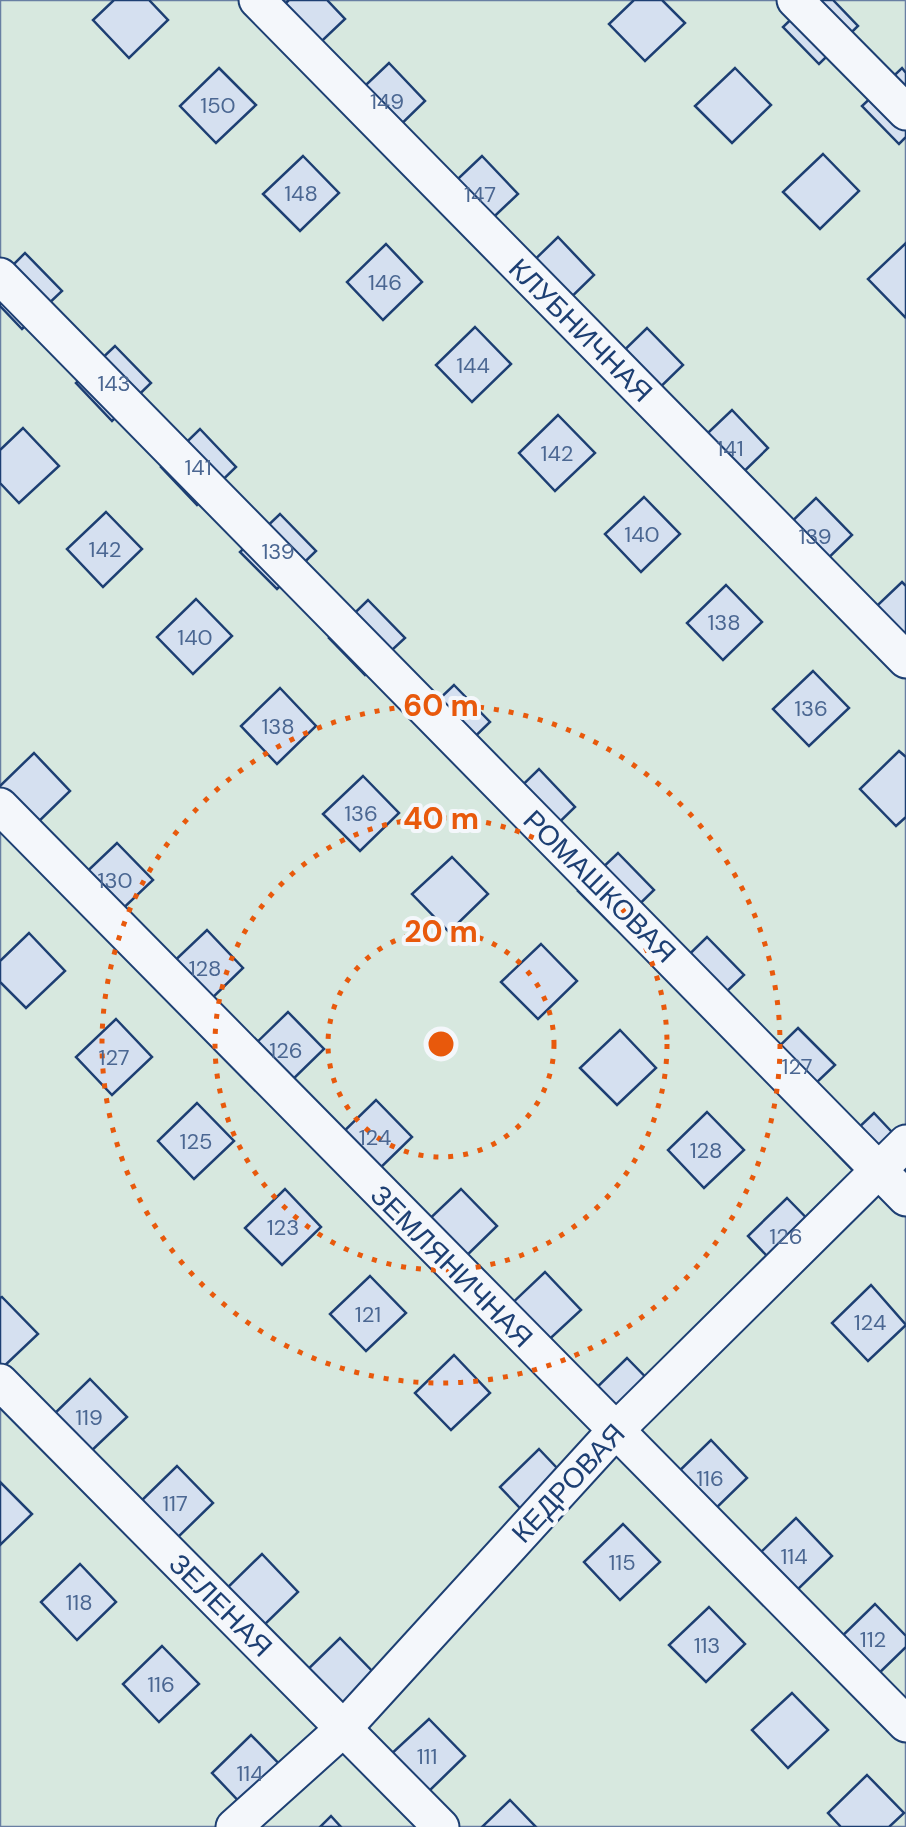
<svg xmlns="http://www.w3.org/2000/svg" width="906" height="1827" font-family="'DM Sans',sans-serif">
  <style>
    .green { fill: #d7e8df; stroke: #687fa3; stroke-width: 2.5 }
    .building { fill: #d5e0f0; stroke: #1d3f73; stroke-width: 2.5 }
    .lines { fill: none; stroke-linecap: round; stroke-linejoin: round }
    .street-casing { stroke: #1d3f73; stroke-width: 39 }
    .street { stroke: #f4f7fb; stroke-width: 35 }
    .ring { fill: none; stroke: #e8590c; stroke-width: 5; stroke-dasharray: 5 10 }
    .labels { text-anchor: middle; stroke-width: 8; stroke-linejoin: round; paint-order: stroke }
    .number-label { font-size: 22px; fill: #4b6792 }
    .street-label { font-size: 28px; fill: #1d3f73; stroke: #f4f7fb }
    .centre { fill: #e8590c; stroke: #f4f7fb; stroke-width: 5 }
    .ring-label { font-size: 30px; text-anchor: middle; font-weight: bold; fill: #e8590c; stroke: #f4f7fb; stroke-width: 8; stroke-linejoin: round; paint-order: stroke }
  </style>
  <rect width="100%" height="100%" fill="#f4f7fb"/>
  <rect class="green" x="0" y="0" width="906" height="1827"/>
  <g class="building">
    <path d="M114,0h35l19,20 -39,38 -36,-38z"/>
    <path d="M289,0h38l18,19 -40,38 -36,-38z"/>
    <path d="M634,0h28l23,23 -40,38 -36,-37z"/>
    <path d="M811,0h22l25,26 -39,38 -36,-37z"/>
    <path d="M389,63l36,38 -39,38 -37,-38z"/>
    <path d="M219,68l37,37 -40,38 -36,-37z"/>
    <path d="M735,68l36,37 -39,38 -37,-37z"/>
    <path d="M902,68l4,5v64l-7,7 -37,-38z"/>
    <path d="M823,154l36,37 -39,38 -37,-37z"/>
    <path d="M303,156l36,37 -39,38 -37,-37z"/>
    <path d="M482,156l36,38 -39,37 -37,-37z"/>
    <path d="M558,237l36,38 -39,38 -36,-38z"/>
    <path d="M906,243v72l-1,2 -37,-38z"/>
    <path d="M386,244l36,38 -39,38 -36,-38z"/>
    <path d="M25,253l37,38 -40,38 -22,-23v-28z"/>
    <path d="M475,327l36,37 -39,38 -36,-37z"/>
    <path d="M647,328l36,37 -39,38 -36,-37z"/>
    <path d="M115,346l36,37 -39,38 -36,-38z"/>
    <path d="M732,410l36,38 -39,38 -37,-38z"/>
    <path d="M558,415l37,38 -40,38 -36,-38z"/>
    <path d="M23,428l36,38 -40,37 -19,-20v-33z"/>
    <path d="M200,429l36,38 -39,38 -36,-38z"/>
    <path d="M644,497l36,37 -39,38 -36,-38z"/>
    <path d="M816,498l36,37 -39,38 -36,-37z"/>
    <path d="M106,512l36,37 -39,38 -36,-38z"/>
    <path d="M280,514l36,37 -39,38 -37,-37z"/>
    <path d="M902,582l4,4v64l-44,-30z"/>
    <path d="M726,585l36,37 -39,38 -36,-37z"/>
    <path d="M196,599l36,37 -39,38 -36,-37z"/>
    <path d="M368,600l37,38 -40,37 -36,-37z"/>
    <path d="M813,671l36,37 -40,38 -36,-37z"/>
    <path d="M454,685l36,37 -39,38 -36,-38z"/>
    <path d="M280,688l36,38 -39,38 -36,-38z"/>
    <path d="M899,751l7,6v60l-10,9 -36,-37z"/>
    <path d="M34,753l36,38 -39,38 -31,-32v-11z"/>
    <path d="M539,769l36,38 -39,38 -36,-38z"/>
    <path d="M363,776l36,37 -39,38 -37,-37z"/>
    <path d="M117,843l36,37 -40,38 -36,-37z"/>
    <path d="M618,853l36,37 -39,38 -37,-37z"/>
    <path d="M452,857l36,37 -39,38 -37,-38z"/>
    <path d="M207,930l36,38 -39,38 -37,-38z"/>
    <path d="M29,933l36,38 -39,37 -26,-26v-21z"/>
    <path d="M707,937l37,38 -40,38 -36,-38z"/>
    <path d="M541,944l36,37 -39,38 -37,-37z"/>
    <path d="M288,1012l36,37 -39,38 -36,-37z"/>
    <path d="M116,1019l36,38 -40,38 -36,-38z"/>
    <path d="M798,1028l37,37 -40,38 -36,-37z"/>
    <path d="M620,1030l36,38 -39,37 -37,-37z"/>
    <path d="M376,1100l36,37 -39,38 -36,-37z"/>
    <path d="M197,1103l37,38 -40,38 -36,-38z"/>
    <path d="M707,1112l37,38 -40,38 -36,-38z"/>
    <path d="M874,1113l32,34 -35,42 -37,-38z"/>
    <path d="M285,1189l36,38 -39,38 -37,-37z"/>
    <path d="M461,1189l36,37 -39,38 -36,-38z"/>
    <path d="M787,1198l37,38 -40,38 -36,-38z"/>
    <path d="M545,1272l36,38 -40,37 -36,-37z"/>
    <path d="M370,1276l36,37 -40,38 -36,-37z"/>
    <path d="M871,1285l35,40 -38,36 -36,-38z"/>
    <path d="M2,1297l36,37 -38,36v-72z"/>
    <path d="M454,1355l36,38 -39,37 -36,-37z"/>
    <path d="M627,1358l37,38 -40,37 -36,-37z"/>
    <path d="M90,1379l37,38 -40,38 -36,-38z"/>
    <path d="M711,1440l36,38 -39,38 -36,-38z"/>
    <path d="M539,1449l36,38 -39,38 -36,-38z"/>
    <path d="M177,1466l36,37 -39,38 -36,-37z"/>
    <path d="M0,1482l32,32 -32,31z"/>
    <path d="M796,1518l36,38 -39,38 -36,-38z"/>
    <path d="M623,1524l37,38 -40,38 -36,-38z"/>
    <path d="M262,1554l36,38 -39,38 -36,-38z"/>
    <path d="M80,1564l36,38 -39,38 -36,-38z"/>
    <path d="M875,1604l31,32v11l-34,33 -36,-38z"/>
    <path d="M709,1607l36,37 -39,38 -37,-37z"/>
    <path d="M340,1638l36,37 -39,38 -36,-37z"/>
    <path d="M162,1646l37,38 -40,38 -36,-38z"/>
    <path d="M792,1693l36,37 -40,38 -36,-38z"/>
    <path d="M429,1719l36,37 -39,38 -37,-38z"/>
    <path d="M251,1735l37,38 -40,38 -36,-38z"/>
    <path d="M867,1775l37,38 -15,14h-48l-13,-14z"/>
    <path d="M510,1800l26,27h-54z"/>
    <path d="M331,1816l10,11h-21z"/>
  </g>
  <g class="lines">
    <defs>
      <g id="street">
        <path d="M257,0l649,660"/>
        <path d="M795,0l111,112"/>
        <path d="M0,276l906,922"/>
        <path d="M0,806l906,918"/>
        <path d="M0,1382l441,445"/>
        <path d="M234,1827l109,-98 272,-298 291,-288"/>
      </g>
    </defs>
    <use href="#street" class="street-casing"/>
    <use href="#street" class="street"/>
  </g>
  <g class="ring">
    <circle cx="441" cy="1044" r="113"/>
    <circle cx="441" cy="1044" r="226"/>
    <circle cx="441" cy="1044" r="339"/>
  </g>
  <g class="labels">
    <g class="number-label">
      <text x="387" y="109">149</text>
      <text x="218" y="113">150</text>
      <text x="301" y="201">148</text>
      <text x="480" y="202">147</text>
      <text x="385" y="290">146</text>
      <text x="473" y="373">144</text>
      <text x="114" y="391">143</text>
      <text x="730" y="456">141</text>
      <text x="557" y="461">142</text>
      <text x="198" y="475">141</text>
      <text x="642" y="542">140</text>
      <text x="815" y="544">139</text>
      <text x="105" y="557">142</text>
      <text x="278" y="559">139</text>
      <text x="724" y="630">138</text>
      <text x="195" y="645">140</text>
      <text x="811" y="716">136</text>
      <text x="278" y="734">138</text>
      <text x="361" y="821">136</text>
      <text x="115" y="888">130</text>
      <text x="205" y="976">128</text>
      <text x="286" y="1058">126</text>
      <text x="114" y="1065">127</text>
      <text x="797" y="1074">127</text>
      <text x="375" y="1145">124</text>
      <text x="196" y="1149">125</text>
      <text x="706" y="1158">128</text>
      <text x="283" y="1235">123</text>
      <text x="786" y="1244">126</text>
      <text x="368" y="1322">121</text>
      <text x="870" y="1330">124</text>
      <text x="89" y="1425">119</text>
      <text x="710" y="1486">116</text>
      <text x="175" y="1511">117</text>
      <text x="794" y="1564">114</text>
      <text x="622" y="1570">115</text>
      <text x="79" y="1610">118</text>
      <text x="873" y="1647">112</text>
      <text x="707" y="1653">113</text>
      <text x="161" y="1692">116</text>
      <text x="427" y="1764">111</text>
      <text x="250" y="1781">114</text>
    </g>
    <g class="street-label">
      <text transform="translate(581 330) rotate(45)" y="10">КЛУБНИЧНАЯ</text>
      <text transform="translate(600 886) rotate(45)" y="10">РОМАШКОВАЯ</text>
      <text transform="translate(452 1266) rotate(45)" y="10">ЗЕМЛЯНИЧНАЯ</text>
      <text transform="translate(568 1483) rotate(-47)" y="10">КЕДРОВАЯ</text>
      <text transform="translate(221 1605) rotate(45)" y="10">ЗЕЛЕНАЯ</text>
    </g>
  </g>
  <circle cx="441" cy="1044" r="15" class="centre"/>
  <g class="ring-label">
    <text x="441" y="716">60 m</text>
    <text x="441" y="829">40 m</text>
    <text x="441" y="942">20 m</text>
  </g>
</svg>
